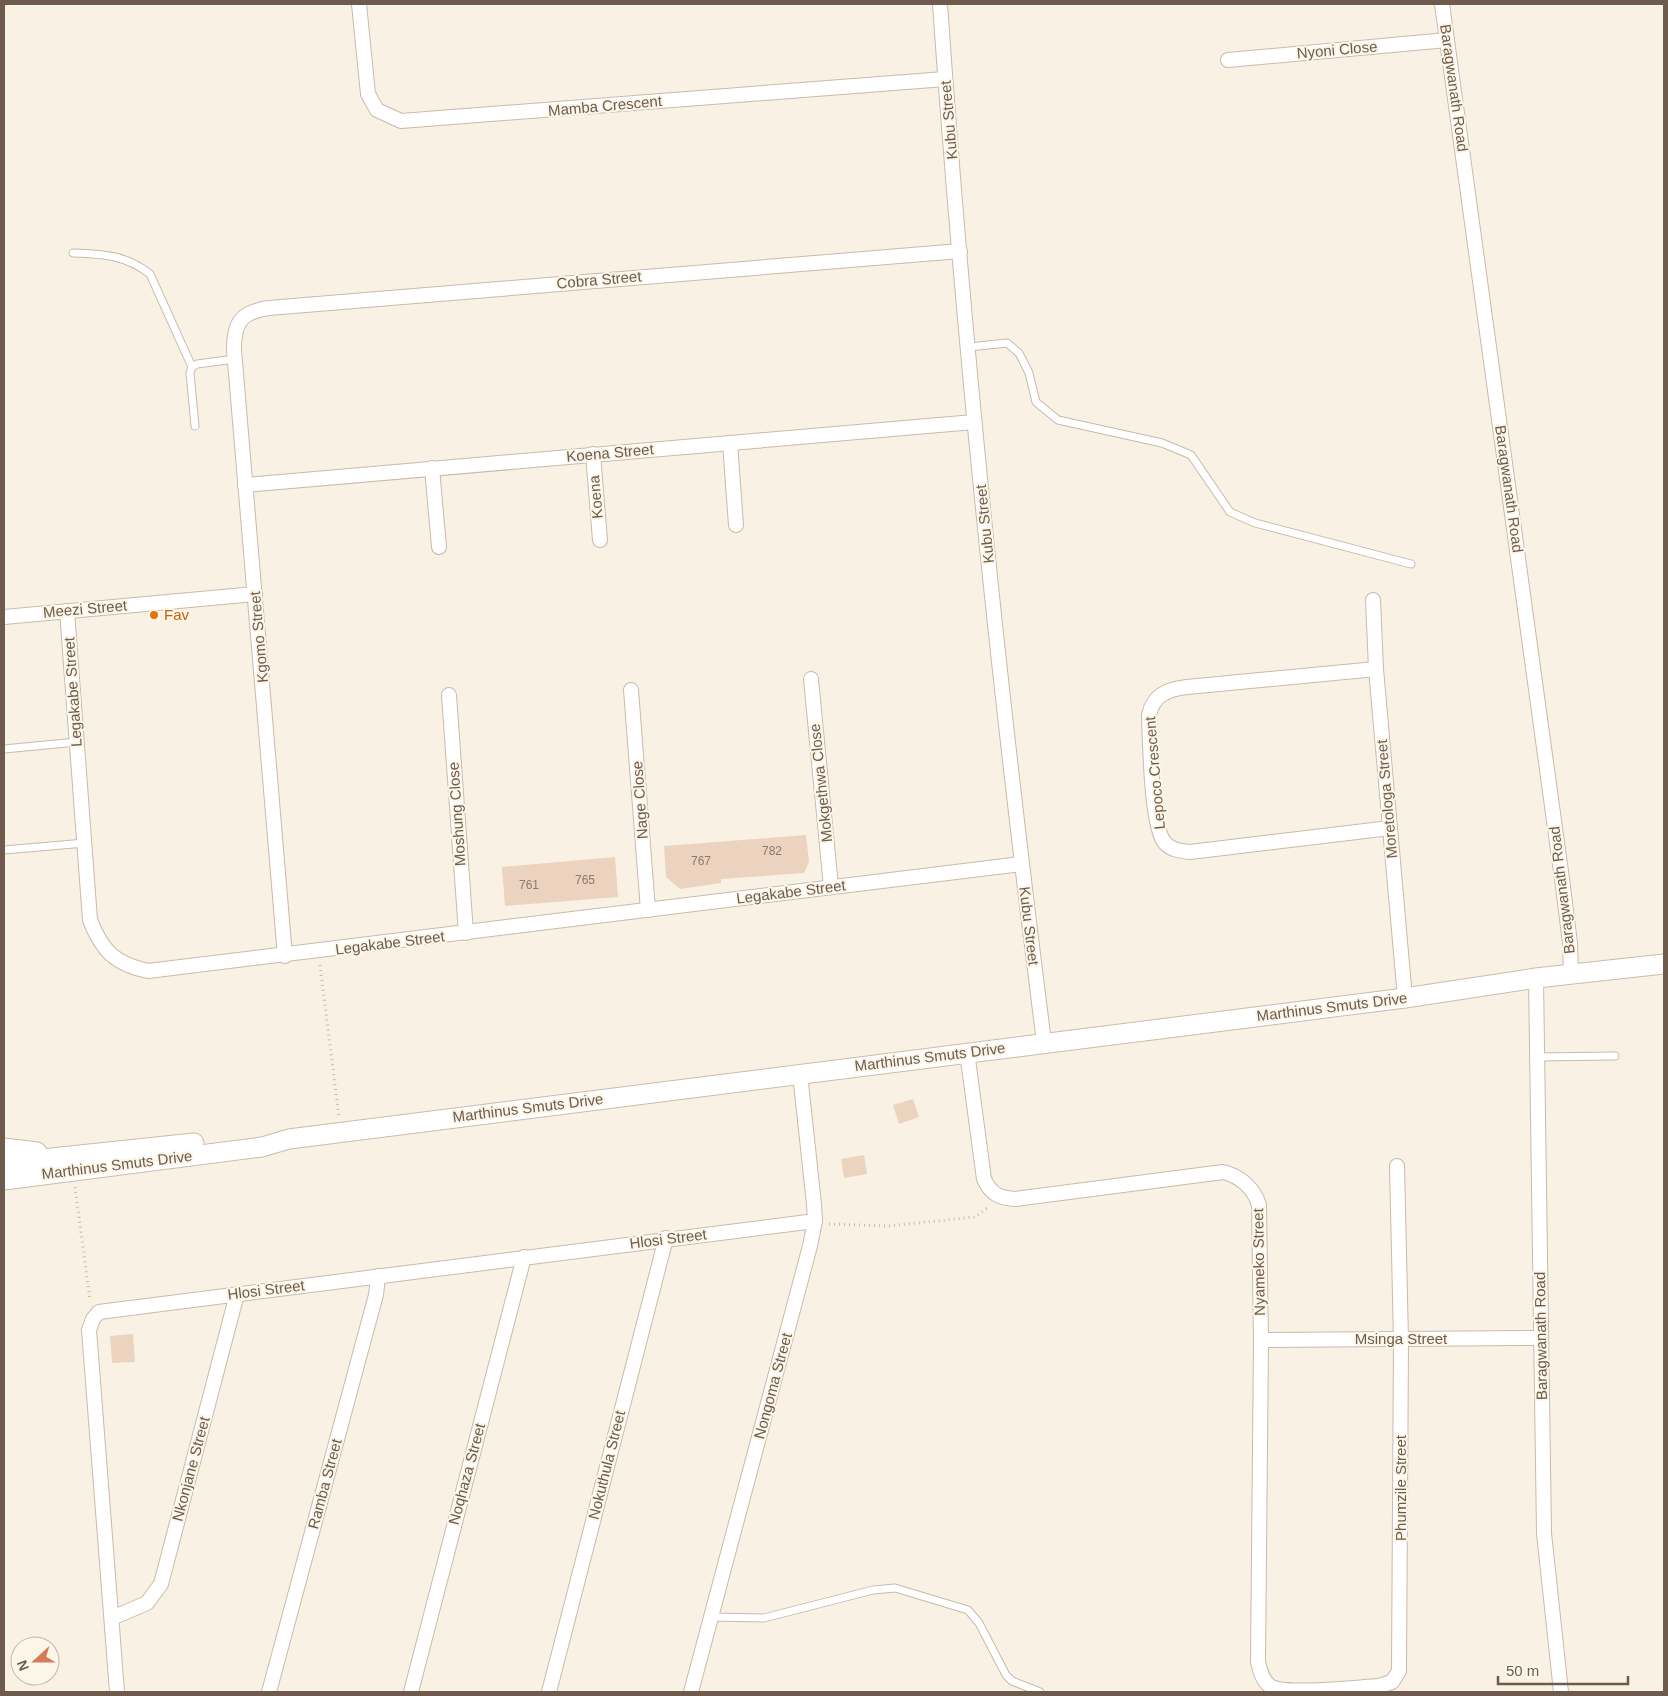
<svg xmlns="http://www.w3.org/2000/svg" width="1668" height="1696" font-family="Arial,sans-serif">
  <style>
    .building { fill: #ebd3bf }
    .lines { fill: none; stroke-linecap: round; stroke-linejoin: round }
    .lane-casing { stroke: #c8baac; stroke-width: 9 }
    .street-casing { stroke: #c8baac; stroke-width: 16 }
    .secondary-casing { stroke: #cbbbaa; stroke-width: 21 }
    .path { stroke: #cfb7a2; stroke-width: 3; stroke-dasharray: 1 4; stroke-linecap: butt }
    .lane { stroke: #fff; stroke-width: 7 }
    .street { stroke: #fff; stroke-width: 14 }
    .secondary { stroke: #fff; stroke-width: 19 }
    .food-dot { fill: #e8710a; stroke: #fcf6e9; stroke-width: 2 }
    .labels { text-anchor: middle; stroke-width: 4; stroke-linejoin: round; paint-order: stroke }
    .number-label { font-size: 12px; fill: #8d796a }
    .street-label { font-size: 15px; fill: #6e5b4d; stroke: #fcf6e9 }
    .food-label { font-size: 15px; fill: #c56008; stroke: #fcf6e9; text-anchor: start }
  </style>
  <rect width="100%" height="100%" fill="#f9f2e4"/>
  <g class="building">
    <path d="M806,835l3,27 -5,11 -83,6v4l-41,6 -14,-12 -2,-31z"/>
    <path d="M615,857l3,40 -113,9 -3,-39z"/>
    <path d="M913,1099l6,18 -20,7 -6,-19z"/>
    <path d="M864,1155l3,19 -23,4 -3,-19z"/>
    <path d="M133,1334l2,28 -23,1 -2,-27z"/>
  </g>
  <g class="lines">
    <defs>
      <g id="lane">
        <path d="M73,253c30,1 53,2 77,21l42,93"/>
        <path d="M969,347l38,-4 12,10 10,20 7,29 22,18 104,23 29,12 39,57 25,11 156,41"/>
        <path d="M195,426l-5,-53 2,-6 5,-3 38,-5"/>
        <path d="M4,749l73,-7"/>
        <path d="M4,850l81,-7"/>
        <path d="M1537,1057l78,-1"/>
        <path d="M711,1617l53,1 109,-28 22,-2 73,22 11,13 27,52 6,6 28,11"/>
      </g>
      <g id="street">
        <path d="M359,4l9,90 9,16 24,11 544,-42"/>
        <path d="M940,4c24,347 60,693 104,1038"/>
        <path d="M1442,4l120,875 8,64 1,32"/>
        <path d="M1228,60l219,-20"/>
        <path d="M730,443l6,82"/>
        <path d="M593,454l7,86"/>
        <path d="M432,468l7,79"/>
        <path d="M245,485l729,-63"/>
        <path d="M1373,600l3,69 29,329"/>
        <path d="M67,611l23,309c12,31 25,44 58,51l873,-107"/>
        <path d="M4,617l251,-23"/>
        <path d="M1376,669l-189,18c-19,2 -34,8 -38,28 1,25 2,113 16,128 6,7 16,8 25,9l200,-24"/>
        <path d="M811,679l20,208"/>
        <path d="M631,690l17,220"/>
        <path d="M449,695l17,238"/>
        <path d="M285,956l-51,-606c0,-28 7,-38 35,-42l691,-57"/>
        <path d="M1536,978l8,555 17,159"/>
        <path d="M967,1052l17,127c7,15 15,19 31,20l208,-27c17,4 31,16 36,33l2,135 -3,322c2,8 4,18 12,24 15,10 88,1 109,0l13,-4 7,-11 2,-331 -4,-174"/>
        <path d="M1261,1340l280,-2"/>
        <path d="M112,1618l35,-15 14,-19 76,-290"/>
        <path d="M117,1692l-28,-362 4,-11 6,-7 716,-91"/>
        <path d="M269,1692l91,-338 16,-59 2,-19"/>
        <path d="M411,1692l113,-435"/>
        <path d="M549,1692l117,-454"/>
        <path d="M691,1692l119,-446 5,-25 -1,-17 -14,-130"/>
      </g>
      <g id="secondary">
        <path d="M4,1148l33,4"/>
        <path d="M4,1163l190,-20"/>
        <path d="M4,1180l258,-33 27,-8 1116,-141 131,-20 128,-14"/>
      </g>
    </defs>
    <use href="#lane" class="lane-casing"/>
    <use href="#street" class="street-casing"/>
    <use href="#secondary" class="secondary-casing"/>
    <g class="path">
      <path d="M320,965l19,152"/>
      <path d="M75,1187l15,113"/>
      <path d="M829,1224l59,2 87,-9 14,-10"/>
    </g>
    <use href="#lane" class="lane"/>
    <use href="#street" class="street"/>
    <use href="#secondary" class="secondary"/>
  </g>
  <circle class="food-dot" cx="154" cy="615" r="5"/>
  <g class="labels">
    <g class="number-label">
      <text x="772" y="855">782</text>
      <text x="701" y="865">767</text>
      <text x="585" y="884">765</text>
      <text x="529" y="889">761</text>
    </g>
    <g class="street-label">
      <text transform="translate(1337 50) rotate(-5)" y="5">Nyoni Close</text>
      <text transform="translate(1454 88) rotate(82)" y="5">Baragwanath Road</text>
      <text transform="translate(605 106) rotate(-5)" y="5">Mamba Crescent</text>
      <text transform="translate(949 120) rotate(-95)" y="5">Kubu Street</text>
      <text transform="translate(599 280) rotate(-5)" y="5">Cobra Street</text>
      <text transform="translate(610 453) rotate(-5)" y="5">Koena Street</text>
      <text transform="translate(1509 489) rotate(82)" y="5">Baragwanath Road</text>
      <text transform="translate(596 497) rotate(-95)" y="5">Koena</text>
      <text transform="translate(985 524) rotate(-96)" y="5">Kubu Street</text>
      <text transform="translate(85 609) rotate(-5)" y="5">Meezi Street</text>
      <text transform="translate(259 637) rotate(-95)" y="5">Kgomo Street</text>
      <text transform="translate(73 692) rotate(-94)" y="5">Legakabe Street</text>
      <text transform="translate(1155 773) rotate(-95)" y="5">Lepoco Crescent</text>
      <text transform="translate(821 783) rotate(-96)" y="5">Mokgethwa Close</text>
      <text transform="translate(1387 799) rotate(-95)" y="5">Moretologa Street</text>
      <text transform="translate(640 800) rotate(-94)" y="5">Nage Close</text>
      <text transform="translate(457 814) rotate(-94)" y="5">Moshung Close</text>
      <text transform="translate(1562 890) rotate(-97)" y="5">Baragwanath Road</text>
      <text transform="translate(791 892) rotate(-7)" y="5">Legakabe Street</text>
      <text transform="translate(1029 926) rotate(83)" y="5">Kubu Street</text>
      <text transform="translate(390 943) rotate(-7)" y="5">Legakabe Street</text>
      <text transform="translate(1332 1007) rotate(-7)" y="5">Marthinus Smuts Drive</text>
      <text transform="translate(930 1057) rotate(-7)" y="5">Marthinus Smuts Drive</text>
      <text transform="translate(528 1108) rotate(-7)" y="5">Marthinus Smuts Drive</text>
      <text transform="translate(117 1165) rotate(-7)" y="5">Marthinus Smuts Drive</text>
      <text transform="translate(668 1239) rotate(-7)" y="5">Hlosi Street</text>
      <text transform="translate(1259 1262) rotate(-91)" y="5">Nyameko Street</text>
      <text transform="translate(266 1290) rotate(-7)" y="5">Hlosi Street</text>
      <text transform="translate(1541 1336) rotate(-91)" y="5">Baragwanath Road</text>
      <text x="1401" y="1344">Msinga Street</text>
      <text transform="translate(773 1386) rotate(-75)" y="5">Nongoma Street</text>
      <text transform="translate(607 1465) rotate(-76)" y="5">Nokuthula Street</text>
      <text transform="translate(191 1469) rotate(-75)" y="5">Nkonjane Street</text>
      <text transform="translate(467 1474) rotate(-75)" y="5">Noqhaza Street</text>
      <text transform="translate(325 1484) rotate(-75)" y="5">Ramba Street</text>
      <text transform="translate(1401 1488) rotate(-90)" y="5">Phumzile Street</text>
    </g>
    <g class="food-label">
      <text x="164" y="620">Fav</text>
    </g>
  </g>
  <rect width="1668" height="1696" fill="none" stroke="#6e5b4d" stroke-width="10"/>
  <g transform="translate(35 1661) rotate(249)"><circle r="24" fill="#fcf6e9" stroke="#c3b8ab"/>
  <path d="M0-4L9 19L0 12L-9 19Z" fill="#d57b57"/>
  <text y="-8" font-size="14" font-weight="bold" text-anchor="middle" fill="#6e5b4d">N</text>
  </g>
  <path d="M1498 1676v8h130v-8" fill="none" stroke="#6e5b4d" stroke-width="2.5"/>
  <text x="1506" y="1676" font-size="15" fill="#6e5b4d" stroke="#fcf6e9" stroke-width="4" paint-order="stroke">50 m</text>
</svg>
